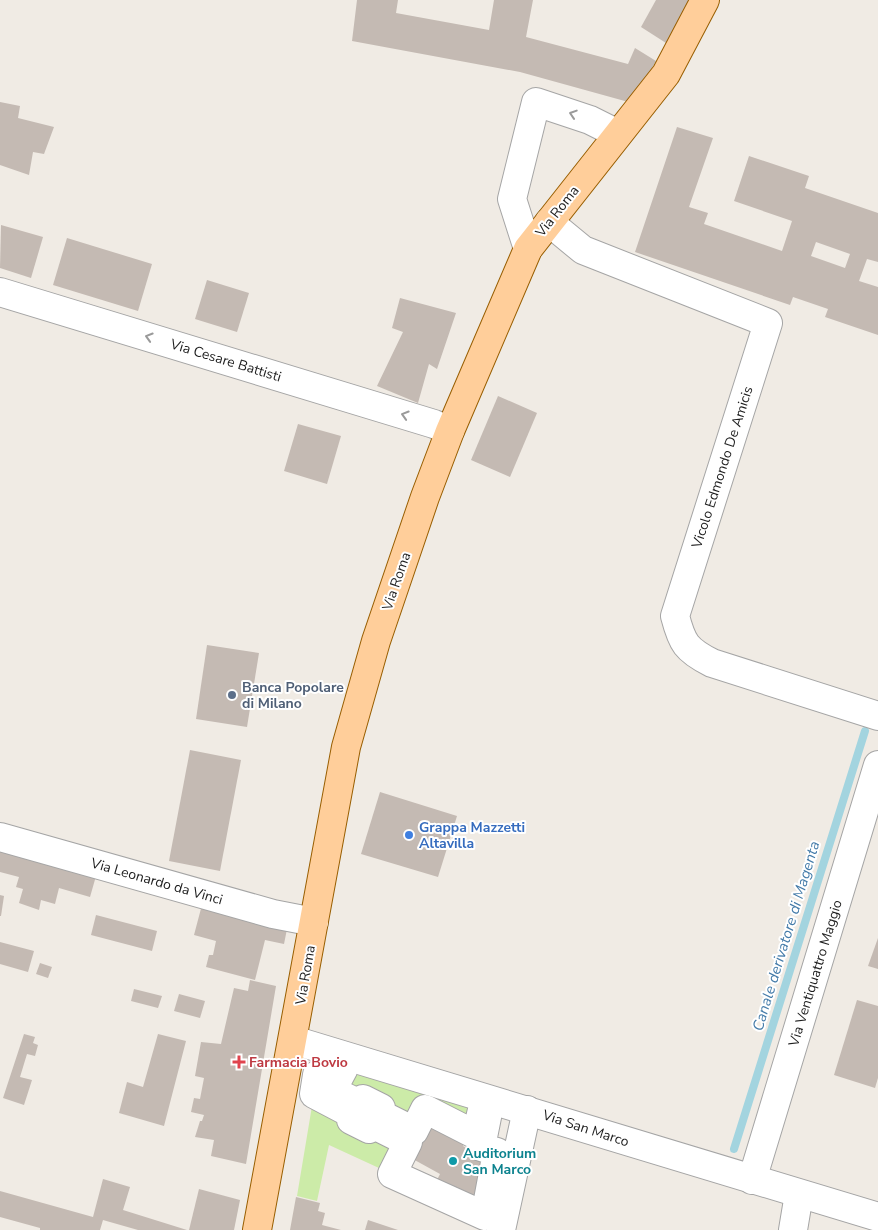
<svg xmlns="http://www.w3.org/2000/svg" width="878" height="1230" font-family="'Nunito Sans',sans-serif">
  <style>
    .grass { fill: #cceba8 }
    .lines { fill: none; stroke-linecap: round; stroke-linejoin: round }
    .stream { stroke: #a3d4df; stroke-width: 8 }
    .building { fill: #c4bab3; fill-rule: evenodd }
    .minor-casing { stroke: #a5a5a5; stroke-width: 30 }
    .major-casing { stroke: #985e00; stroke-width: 30 }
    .minor { stroke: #fff; stroke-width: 28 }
    .major { stroke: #ffce9a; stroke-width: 28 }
    .oneway { stroke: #9a9a9a }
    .service-dot { fill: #5c6f8a; stroke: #fff; stroke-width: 2 }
    .shop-dot { fill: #3f7fe0; stroke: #fff; stroke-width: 2 }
    .health-dot { fill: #e0444e; stroke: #fff; stroke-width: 2 }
    .culture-dot { fill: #0f9aa8; stroke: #fff; stroke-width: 2 }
    .labels { text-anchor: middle; stroke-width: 4; stroke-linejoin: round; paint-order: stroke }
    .street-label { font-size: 14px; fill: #1e1e1e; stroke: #fff }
    .service-label { font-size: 14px; font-weight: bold; fill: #4e5e75; stroke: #fff; text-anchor: start }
    .shop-label { font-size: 14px; font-weight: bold; fill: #366cbe; stroke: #fff; text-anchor: start }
    .health-label { font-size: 14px; font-weight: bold; fill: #be3a42; stroke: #fff; text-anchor: start }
    .culture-label { font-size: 14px; font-weight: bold; fill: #0d838f; stroke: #fff; text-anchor: start }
    .water-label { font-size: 15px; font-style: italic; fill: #447ba9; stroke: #fff }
  </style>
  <rect width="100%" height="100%" fill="#f0ebe4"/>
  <g class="grass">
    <path d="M343,1070l139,40 -6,25 -62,-4 -54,-27z"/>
    <path d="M314,1094l94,48 -16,32 -63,-29 -12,56 -20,-5z"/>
  </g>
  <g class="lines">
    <path class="stream" d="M734,1149l131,-418"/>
  </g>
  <g class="building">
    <path d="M357,0h41l-2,13 93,17 5,-30h39l-7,37 102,27 7,-16 21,13 -24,42 -112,-31 -168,-31z"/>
    <path d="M656,0h36l-26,43 -25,-16z"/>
    <path d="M0,102l20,4 -2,12 36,9 -10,27 -11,-2 -4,23 -29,-10z"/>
    <path d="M677,127l36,11 -24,69 19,6 -4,11 78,27 10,-30 -58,-20 15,-45 60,20 -4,12 73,25v49l-11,-3 -8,22 19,6v48l-53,-18 3,-8 -35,-12 -3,8 -155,-53zM816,242l34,12 -5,14 -34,-12z"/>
    <path d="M1,225l42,12 -12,41 -31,-10z"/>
    <path d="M67,238l85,26 -14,47 -85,-26z"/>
    <path d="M207,280l42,13 -12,39 -42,-13z"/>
    <path d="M400,298l56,15 -19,56 -8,-5 -11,39 -41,-17 26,-54 -11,-4z"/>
    <path d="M498,396l39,17 -27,64 -39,-17z"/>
    <path d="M298,424l43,12 -14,48 -43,-13z"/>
    <path d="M207,645l52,8 -12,74 -51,-8z"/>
    <path d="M190,750l51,10 -21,111 -51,-10z"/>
    <path d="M380,792l77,24 -19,61 -77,-23z"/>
    <path d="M0,850l96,26 -6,21 -31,-9 -4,16 -14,-4 -2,10 -20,-7 4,-14 -7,-2 3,-10 -19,-5z"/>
    <path d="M0,895l4,1 -3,20h-1z"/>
    <path d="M203,901l85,23 -4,20 -19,-4 -10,40 -49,-13 3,-12h4l3,-14 -22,-6z"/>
    <path d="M96,915l61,16 -5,20 -61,-16z"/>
    <path d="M878,938v31l-10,-3z"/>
    <path d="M0,942l34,9 -6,21 -28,-8z"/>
    <path d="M40,963l12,4 -4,11 -12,-4z"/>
    <path d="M250,980l26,6 -30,178 -35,-8 3,-16 -19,-3 5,-16h2l2,-6 -13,-3 3,-14 6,1 4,-21 -9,-2 6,-34 20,2 13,-56 14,3z"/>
    <path d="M134,989l28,7 -4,12 -27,-7z"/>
    <path d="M179,994l26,7 -5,17 -26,-7z"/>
    <path d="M857,1000l21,6v72l-3,10 -41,-13z"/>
    <path d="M24,1034l11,3 -2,6 5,2 -3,11 -8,-2 -7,23 12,3 -8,25 -21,-7z"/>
    <path d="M158,1034l28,7 -22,85 -45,-13 8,-31 16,5z"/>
    <path d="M432,1120l35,18 -4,8 31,17 -21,39 -37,-20 4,-8 -29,-16z"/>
    <path d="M103,1179l27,8 -7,23 64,20h-49l-35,-10 -3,10h-60v-2l-40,-11v-26l93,26z"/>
    <path d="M199,1189l41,11 -6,30h-45z"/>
    <path d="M296,1197l24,6 -2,8 7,2 -3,12 19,5h-51z"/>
    <path d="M368,1220l30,10h-33z"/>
  </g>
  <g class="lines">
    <defs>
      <g id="minor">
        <path d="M549,222l34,28 185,73 -93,293c7,27 11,34 37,47l166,53"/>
        <path d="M528,249l-16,-50 24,-97 54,18 28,14"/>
        <path d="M0,292l434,132 16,7"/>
        <path d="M0,837l273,77 41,8"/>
        <path d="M293,1040l585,177"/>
        <path d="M331,1067l12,3 -8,15 4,9 21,10 3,-5 18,9 -3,5 36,18 11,-22 51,26 6,-25 6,2 -7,35 16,5 -12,64 -93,-42 16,-32 -36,-18 -3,5 -18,-9 3,-5 -40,-21 3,-19z"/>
        <path d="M752,1180l126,-415"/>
        <path d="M501,1230l26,-120"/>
        <path d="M793,1230l6,-36"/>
      </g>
      <path id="major" d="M257,1230l89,-483 30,-106 49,-144 25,-66 78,-182 138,-175 39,-74"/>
    </defs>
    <use href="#minor" class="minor-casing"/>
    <use href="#major" class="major-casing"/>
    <use href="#minor" class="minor"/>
    <use href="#major" class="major"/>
  </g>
  <defs><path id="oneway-chevron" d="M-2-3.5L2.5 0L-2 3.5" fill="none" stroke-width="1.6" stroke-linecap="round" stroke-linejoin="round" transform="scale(1.25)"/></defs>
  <g class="oneway">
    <use href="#oneway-chevron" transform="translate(573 114) rotate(-162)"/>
    <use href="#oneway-chevron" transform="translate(149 337) rotate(-163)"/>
    <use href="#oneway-chevron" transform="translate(405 415) rotate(-163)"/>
  </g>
  <circle class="service-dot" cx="232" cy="695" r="5"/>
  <circle class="shop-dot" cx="409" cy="835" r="5"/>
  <path class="health-dot" d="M236.5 1054.5h5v5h5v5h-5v5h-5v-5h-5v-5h5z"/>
  <circle class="culture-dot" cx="453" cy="1161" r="5"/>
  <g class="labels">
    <g class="street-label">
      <text transform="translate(557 211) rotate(-52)" y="5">Via Roma</text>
      <text transform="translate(226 360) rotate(17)" y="5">Via Cesare Battisti</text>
      <text transform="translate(722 467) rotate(-72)" y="5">Vicolo Edmondo De Amicis</text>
      <text transform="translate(396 581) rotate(-71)" y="5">Via Roma</text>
      <text transform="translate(157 881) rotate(16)" y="5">Via Leonardo da Vinci</text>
      <text transform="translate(815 973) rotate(-73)" y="5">Via Ventiquattro Maggio</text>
      <text transform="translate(305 975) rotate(-80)" y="5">Via Roma</text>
      <text transform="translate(586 1128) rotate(18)" y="5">Via San Marco</text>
    </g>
    <g class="service-label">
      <text x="242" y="692">Banca Popolare<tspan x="242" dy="16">di Milano</tspan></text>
    </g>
    <g class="shop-label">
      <text x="419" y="832">Grappa Mazzetti<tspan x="419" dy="16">Altavilla</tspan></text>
    </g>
    <g class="health-label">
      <text x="249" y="1067">Farmacia Bovio</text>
    </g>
    <g class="culture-label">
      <text x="463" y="1158">Auditorium<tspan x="463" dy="16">San Marco</tspan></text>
    </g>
    <g class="water-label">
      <text transform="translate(786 936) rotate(-73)" y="5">Canale derivatore di Magenta</text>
    </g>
  </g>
</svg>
